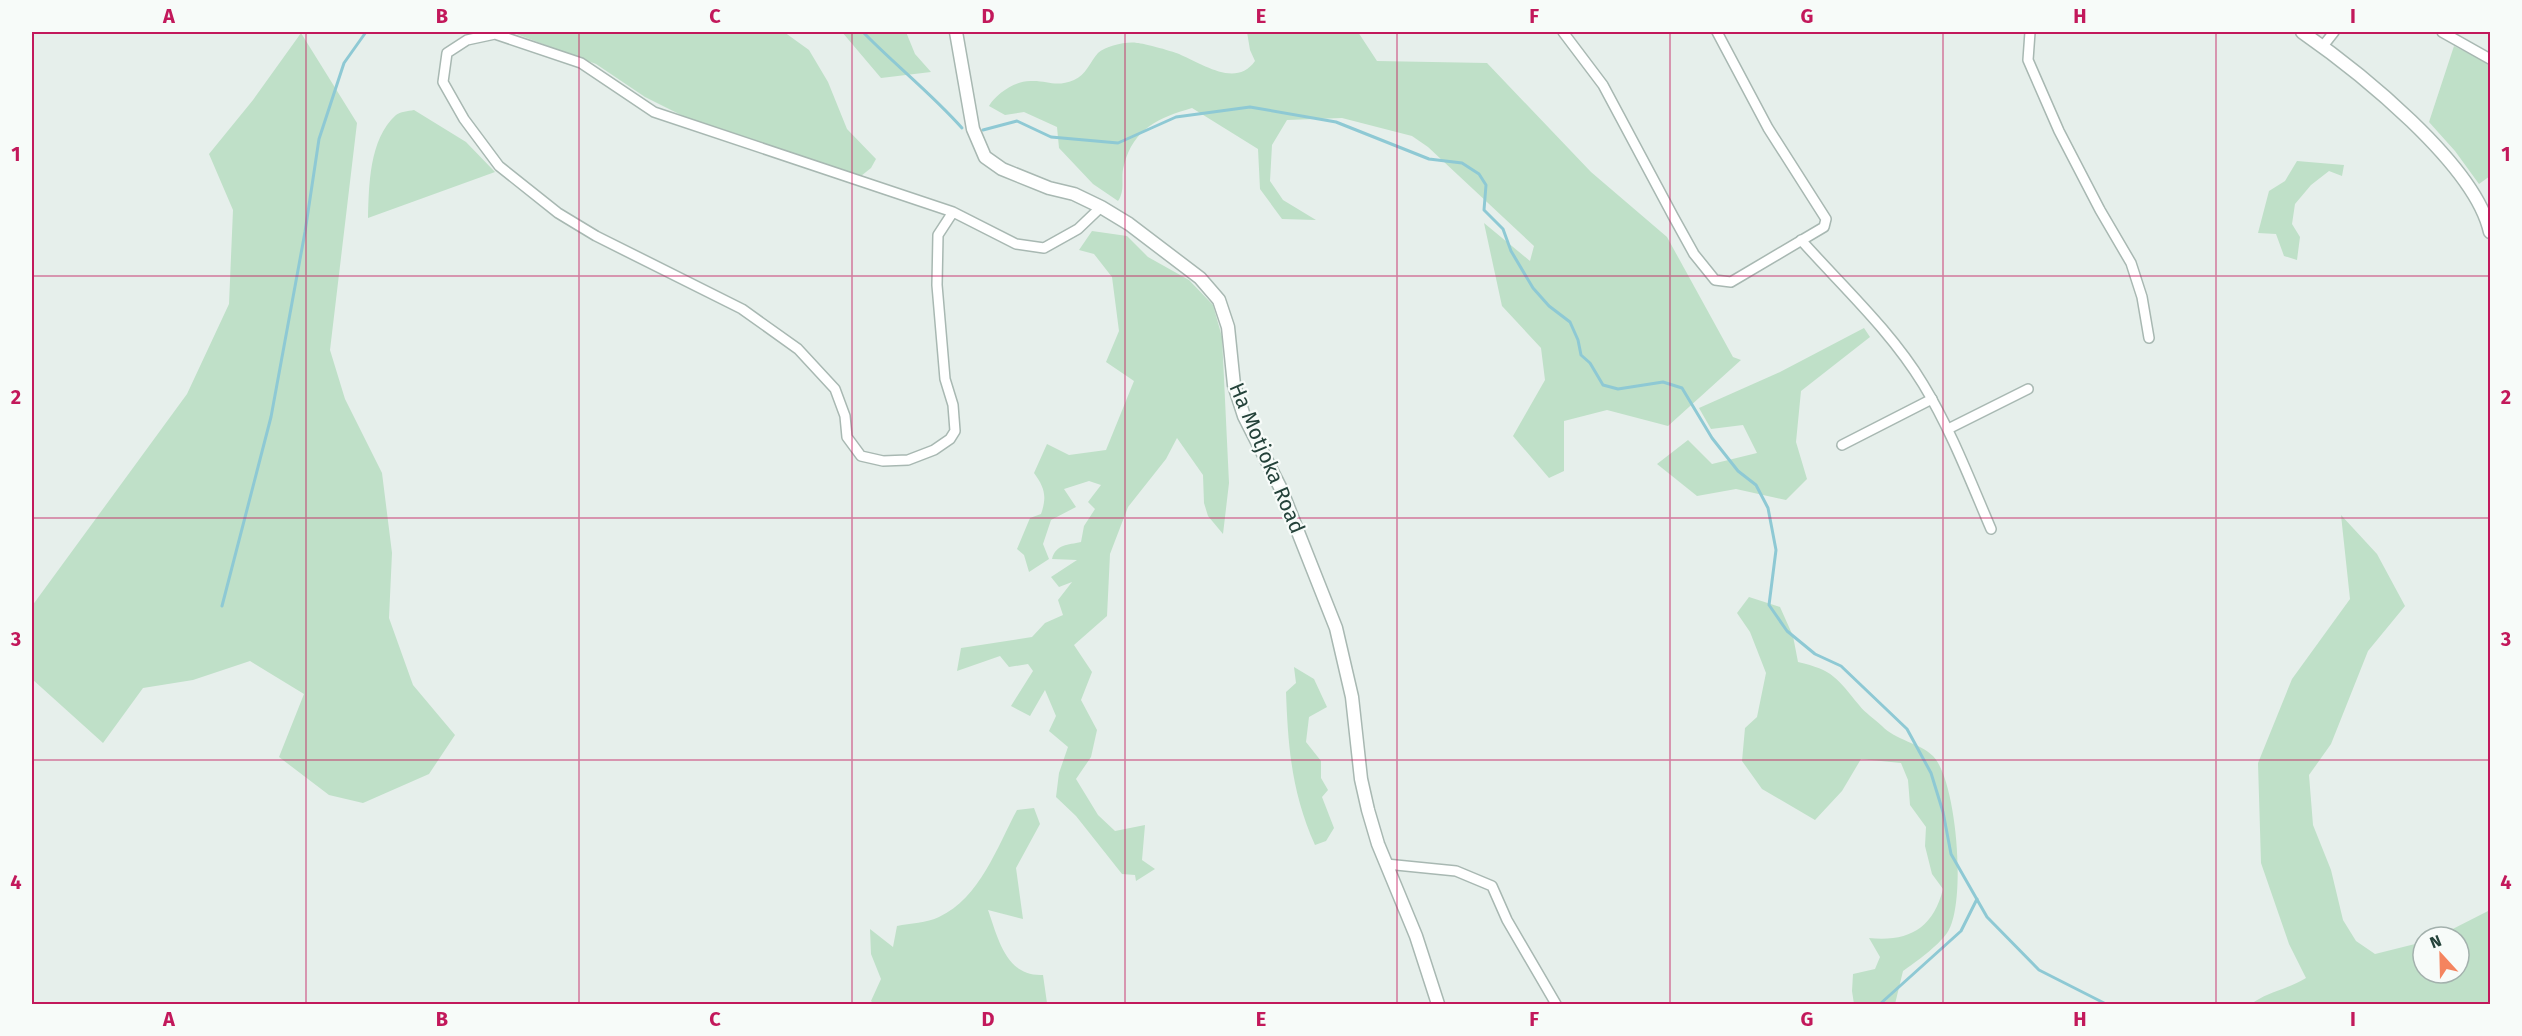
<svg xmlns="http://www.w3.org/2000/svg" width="2522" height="1036" font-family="'Fira Sans',sans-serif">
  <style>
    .green { fill: #bfe0c8 }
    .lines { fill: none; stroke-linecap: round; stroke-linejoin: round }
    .stream { stroke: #8ec9d4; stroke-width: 3 }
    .minor-casing { stroke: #a8b8b2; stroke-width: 12 }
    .tertiary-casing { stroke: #a8b8b2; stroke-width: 15 }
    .minor { stroke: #fff; stroke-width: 9 }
    .tertiary { stroke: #fff; stroke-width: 12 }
    .grid { fill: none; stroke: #c2185b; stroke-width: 1.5; stroke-opacity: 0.55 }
    .labels { text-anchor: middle; stroke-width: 4.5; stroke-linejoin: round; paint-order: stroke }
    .street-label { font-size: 21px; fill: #24423a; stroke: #f7fbf9 }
    .neatline { fill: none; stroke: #c2185b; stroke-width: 2 }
    .grid-label { font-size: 20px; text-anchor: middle; font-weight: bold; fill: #c2185b }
  </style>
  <rect width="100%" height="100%" fill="#e6efeb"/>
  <g class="green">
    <path d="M511,32h273l25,18 19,32 19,47 29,30 -5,9 -10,8 -168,-55 -48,-24 -49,-33z"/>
    <path d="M842,32h64l9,22 16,18 -50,6z"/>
    <path d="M1247,32h111l19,29 110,2 104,109 76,65 66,120 8,3 -73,66 -61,-16 -43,11v50l-15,7 -36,-42 32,-56 -4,-32 -39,-42 -18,-83 46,38 4,-15 -106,-99 -16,-11 -70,-18 -55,2 -15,25 -2,36 13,19 33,20 -34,-1 -22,-30 -2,-40 -66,-41c-34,10 -58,20 -68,57 -4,13 2,24 -6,36l-25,-17 -34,-36 -2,-21 -33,-15 -19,3 -16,-9c7,-12 26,-25 41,-25 18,-1 25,7 44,-1 12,-5 16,-18 24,-27 8,-7 29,-12 39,-10 6,0 39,9 44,12 22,9 55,33 74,6l-5,-11z"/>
    <path d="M301,33l56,90 -27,227 15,49 37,74 10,80 -3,65 24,67 42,50 -26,39 -66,29 -34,-8 -50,-38 25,-63 -54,-33 -57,19 -50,8 -40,55 -71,-64v-73l155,-212 42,-90 4,-94 -24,-56 44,-54z"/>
    <path d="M2454,46l36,18v112l-11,8 -24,-33 -26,-29z"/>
    <path d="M414,110l52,32 29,30 -127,46c1,-32 1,-79 28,-103 4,-3 12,-4 18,-5z"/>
    <path d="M2297,161l47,4 -2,11 -13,-5 -18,14 -16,19 -3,20 8,13 -3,23 -13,-4 -8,-22 -18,-1 11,-42 16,-10z"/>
    <path d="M1092,231l35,5 21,21 41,23 24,25 9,32 7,146 -6,51 -15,-18 -4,-13 -1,-28 -26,-37 -11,21 -38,48 -18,47 -3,62 -33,29 18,27 -11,28 16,30 -6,27 -15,22 22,36 17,16 30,-6 -3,35 13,9 -19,12 -1,-6 -13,-1 -46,-58 -20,-19 3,-24 9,-26 -19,-16 7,-15 -11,-26 -15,26 -19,-10 22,-35 -5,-7 -19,3 -9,-11 -43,15 4,-23 71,-11 13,-14 18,-8 -5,-15 14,-18 -13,5 -8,-10 26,-17 -25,-1c4,-15 16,-14 29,-17l3,-16 11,-17 -7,-7 13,-17 -12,-4 -25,8 12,18 -25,13 -8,24 6,15 -20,13 -5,-17 -7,-6 13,-31 11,-4c6,-17 4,-26 -7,-41l13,-29 22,11 37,-5 28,-69 -28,-19 13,-31 -7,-54 -18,-23 -15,-4z"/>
    <path d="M1864,328l6,9 -69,54 -5,51 11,37 -21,21 -50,-11 -39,7 -40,-32 31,-24 24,24 45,-11 -14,-28 -32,4 -12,-21 81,-36z"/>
    <path d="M2341,515l36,39 28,52 -37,45 -37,93 -22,31 4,50 18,45 12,50 13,21 19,13 48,-12v31h36v-36h-22l53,-27v94h-239c16,-12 37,-15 55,-26l-17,-34 -28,-81 -3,-100 34,-84 58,-80z"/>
    <path d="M1749,597l31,10 13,29 5,26c35,8 39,16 61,43 6,8 16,14 23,21 13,14 38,17 51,30 24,24 34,149 14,177 -9,13 -31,29 -44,38l-8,33h10h-51l-2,-13 1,-17 22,-5 5,-12 -11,-19c39,4 64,-9 74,-49l-11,-15 -7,-28 1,-19 -16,-22 -2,-25 -7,-17 -40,-4 -19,32 -27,29 -53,-31 -20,-28 3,-33 12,-11 9,-44 -16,-41 -13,-19z"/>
    <path d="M1294,667l20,12 13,28 -18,10 -3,25 15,19v17l7,12 -6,7 12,31 -8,13 -11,4c-23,-51 -27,-97 -29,-153l10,-9z"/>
    <path d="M1034,808l6,16 -24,44 7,51 -35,-9c10,28 18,67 55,65l4,28 -173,1 -3,-3 10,-22 -10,-25 -1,-25 23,18 4,-21c13,-3 30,-3 42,-9 41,-19 58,-70 78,-107z"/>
  </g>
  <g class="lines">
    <g class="stream">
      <path d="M863,32c32,33 68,61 99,96"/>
      <path d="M983,130l34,-9 34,16 67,6 58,-26 74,-10 86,15 93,37 33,4 17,11 7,11 -2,25 19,19 8,22 22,37 16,18 21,16 8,18 3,15 9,8 13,22 15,4 45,-7 19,6 30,50 26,33 18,14 12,23 8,42 -7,55 18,26 28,23 26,12 66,63 24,44 12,39 8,42 36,63 52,53 67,34"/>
      <path d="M222,606l49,-189 34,-185 14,-93 25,-76 22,-31"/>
      <path d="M1880,1004l81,-73 16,-32"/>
    </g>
    <defs>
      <g id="minor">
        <path d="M1563,32l40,53 70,131 21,38 21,26 16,2 93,-55 2,-8 -58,-91 -51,-96"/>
        <path d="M2030,32l-2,28 31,71 41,79 31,53 11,34 7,41"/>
        <path d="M2442,32l48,27"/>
        <path d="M2323,46l11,-14"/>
        <path d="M953,212l-15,23 -1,50 8,94 8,26 2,26 -5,8 -16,11 -26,10 -25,1 -22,-5 -14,-19 -2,-21 -10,-27 -37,-40 -56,-40 -146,-73 -38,-23 -59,-47 -35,-47 -21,-37 4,-29 20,-13 28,-6 86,29 73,49 299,100 63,32 28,4 34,-19 23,-22"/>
        <path d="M1801,240c41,46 90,91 122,144 28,46 47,96 68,145"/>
        <path d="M1948,429l80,-40"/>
        <path d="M1842,445l90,-46"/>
        <path d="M1386,864l70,7 36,15 15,34 49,84"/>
      </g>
      <g id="tertiary">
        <path d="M956,32l17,97 12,28 17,12 47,19 25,6 27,13 28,17 71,54 19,22 9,27 6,58 10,31 37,73 55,139 16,69 9,82 7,31 10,34 38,92 22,68"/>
        <path d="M2302,32c56,39 173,132 188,200"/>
      </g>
    </defs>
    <use href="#minor" class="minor-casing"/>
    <use href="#tertiary" class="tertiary-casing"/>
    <use href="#minor" class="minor"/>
    <use href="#tertiary" class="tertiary"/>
  </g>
  <path class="grid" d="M306,32v972M579,32v972M852,32v972M1125,32v972M1397,32v972M1670,32v972M1943,32v972M2216,32v972M32,276h2458M32,518h2458M32,760h2458"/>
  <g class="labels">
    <g class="street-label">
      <text transform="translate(1267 458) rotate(67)" y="7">Ha Motjoka Road</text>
    </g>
  </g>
  <rect width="2522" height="1036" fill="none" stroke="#f7fbf9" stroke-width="66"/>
  <g transform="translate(2441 955) rotate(338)"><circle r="28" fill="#f7fbf9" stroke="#a3b1ad" stroke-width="1.5"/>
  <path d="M0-4.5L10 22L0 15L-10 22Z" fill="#f4845f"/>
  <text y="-9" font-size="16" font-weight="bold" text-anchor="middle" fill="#24423a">N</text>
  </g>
  <rect x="33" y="33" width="2456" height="970" class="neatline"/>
  <g class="grid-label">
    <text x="169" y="23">A</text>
    <text x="442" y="23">B</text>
    <text x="715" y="23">C</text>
    <text x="988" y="23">D</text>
    <text x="1261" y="23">E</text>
    <text x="1534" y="23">F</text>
    <text x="1807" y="23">G</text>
    <text x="2080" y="23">H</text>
    <text x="2353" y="23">I</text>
    <text x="16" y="161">1</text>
    <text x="2506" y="161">1</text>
    <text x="16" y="404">2</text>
    <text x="2506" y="404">2</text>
    <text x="16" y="646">3</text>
    <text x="2506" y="646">3</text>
    <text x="16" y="889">4</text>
    <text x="2506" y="889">4</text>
    <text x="169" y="1026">A</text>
    <text x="442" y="1026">B</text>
    <text x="715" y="1026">C</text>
    <text x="988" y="1026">D</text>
    <text x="1261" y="1026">E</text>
    <text x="1534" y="1026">F</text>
    <text x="1807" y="1026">G</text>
    <text x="2080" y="1026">H</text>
    <text x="2353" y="1026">I</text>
  </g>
</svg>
